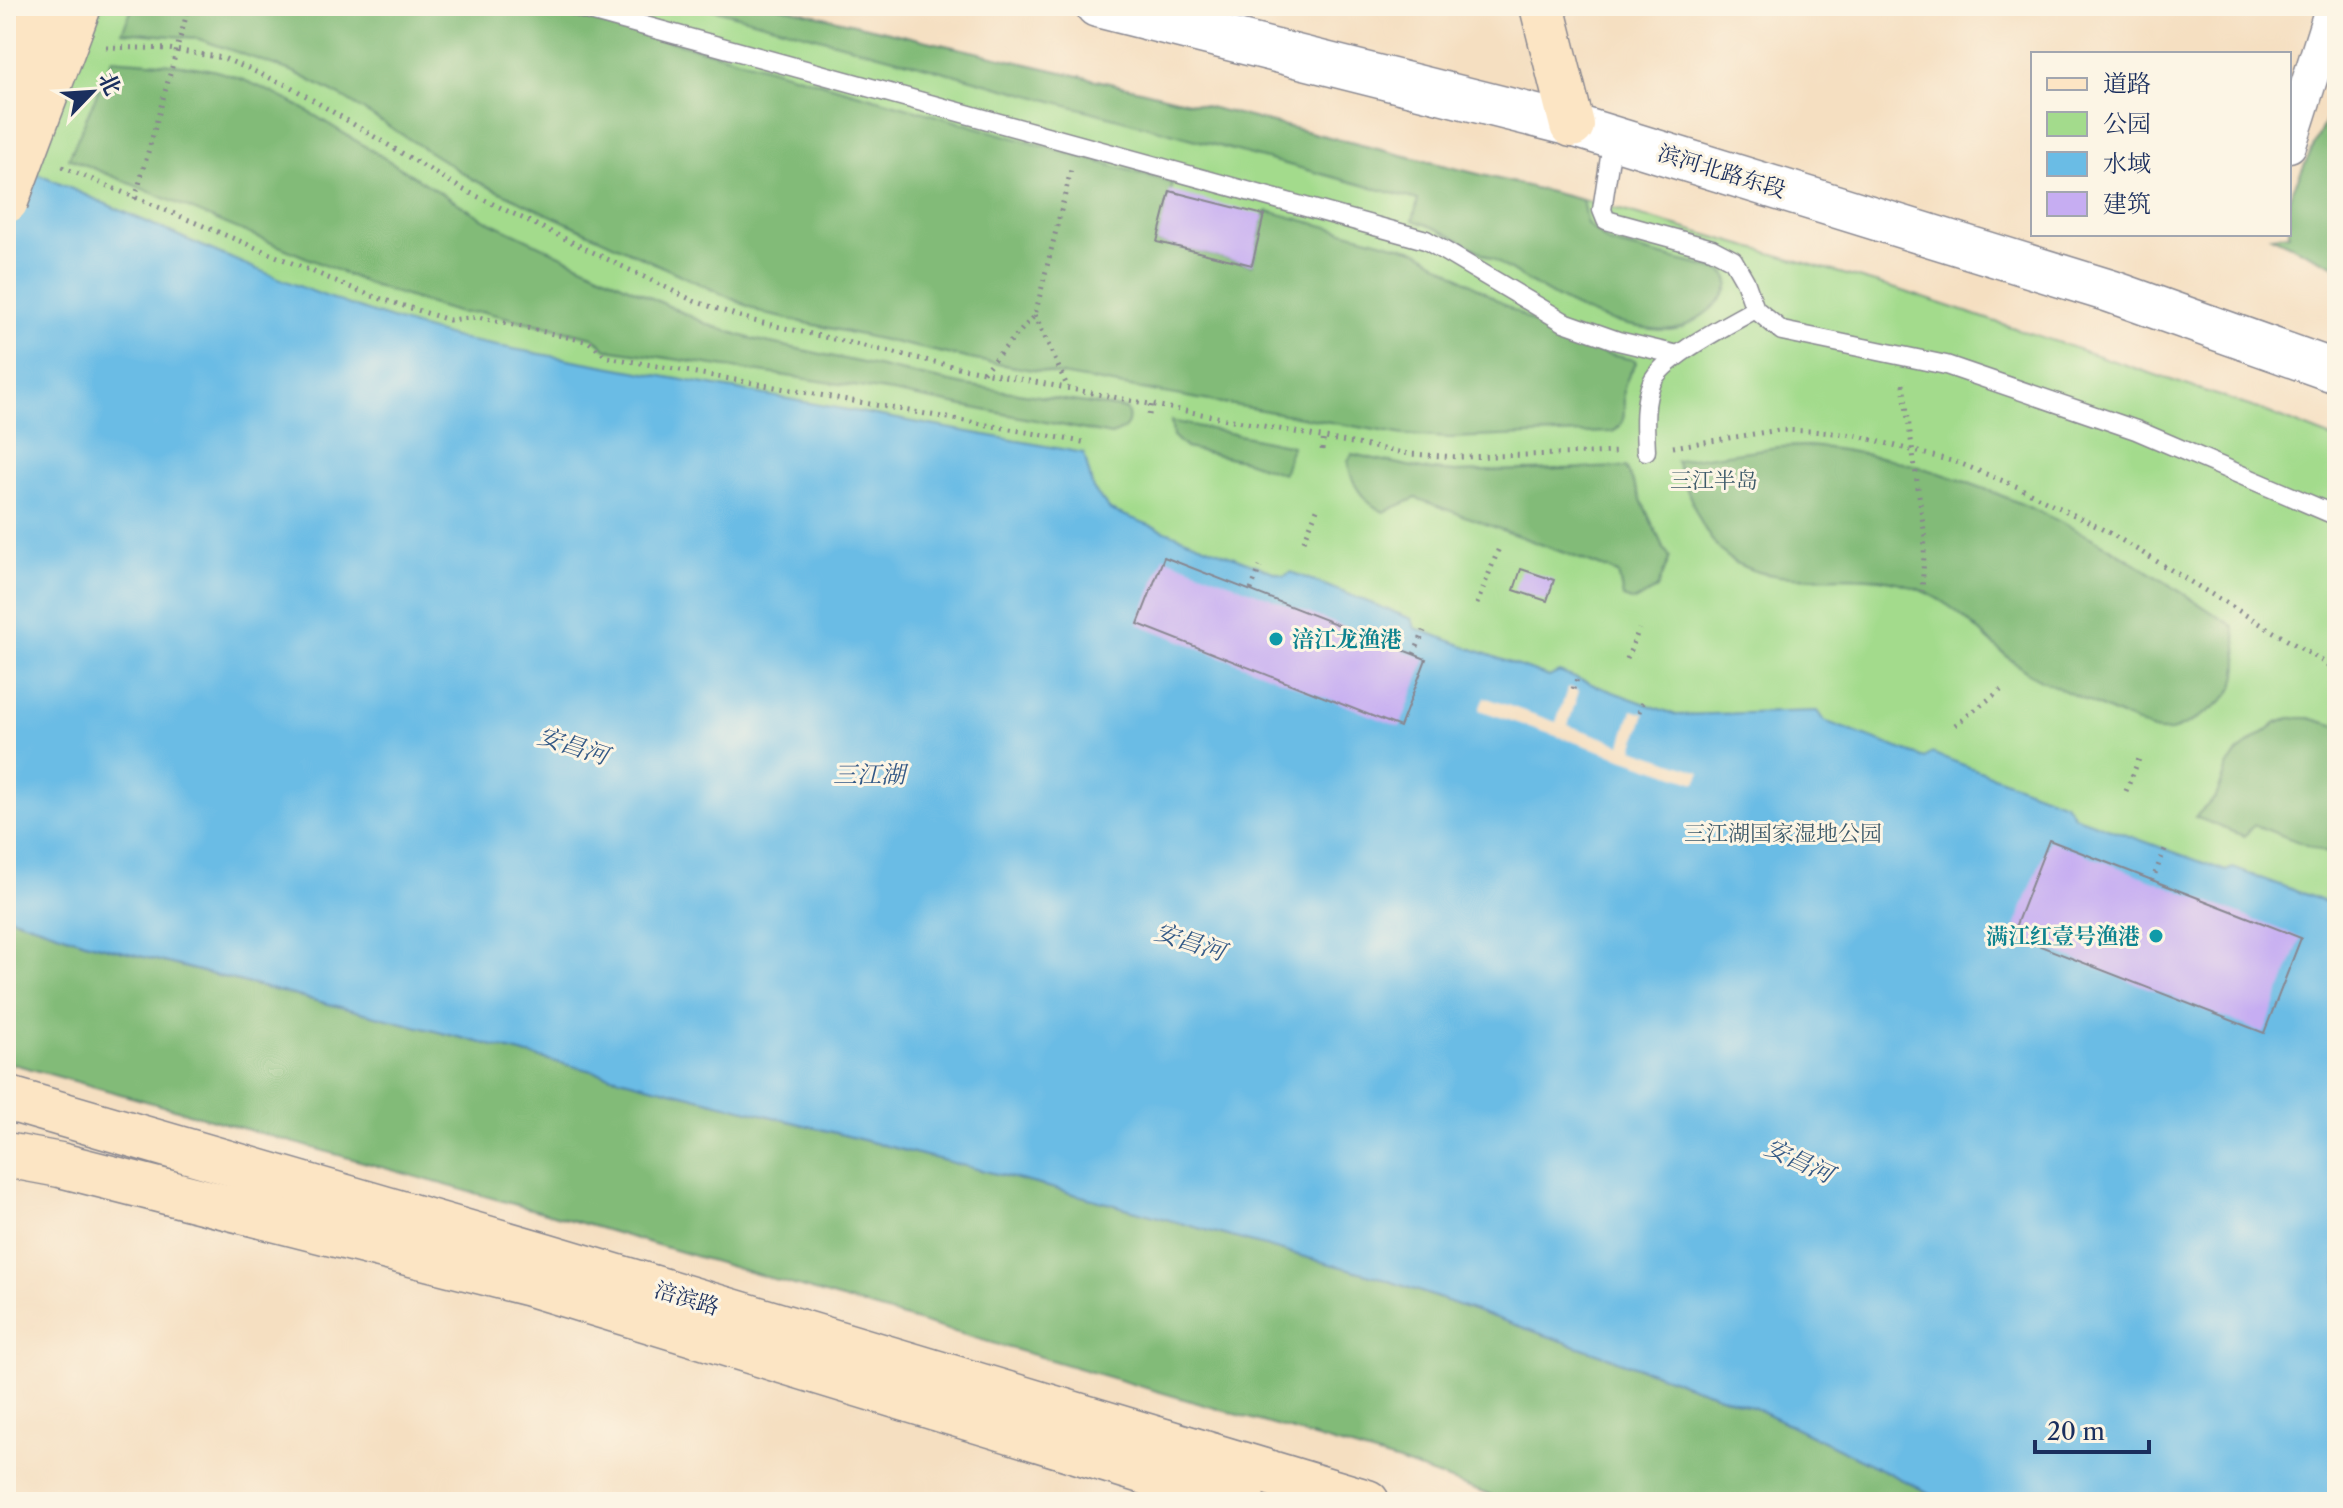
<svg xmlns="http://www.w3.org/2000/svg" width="2343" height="1508" font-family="'Libre Caslon Text','Noto Serif SC',serif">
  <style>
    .green { fill: #a3db8c; stroke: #5f8575; stroke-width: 2 }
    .forest { fill: #82bb78; stroke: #4e756b; stroke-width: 2 }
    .water { fill: #6abce5; stroke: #4276a2; stroke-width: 2 }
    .pier { fill: #f5dfc1 }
    .building { fill: #c6adf2 }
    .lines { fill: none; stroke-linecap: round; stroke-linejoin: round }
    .service-casing { stroke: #888790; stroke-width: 21 }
    .minor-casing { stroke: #888790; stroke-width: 37 }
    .tertiary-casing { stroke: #888790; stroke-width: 45 }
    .secondary-casing { stroke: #888790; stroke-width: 47 }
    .path { stroke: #888790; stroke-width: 5; stroke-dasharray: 2 6; stroke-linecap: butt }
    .service { stroke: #fff; stroke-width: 18 }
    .minor { stroke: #fff; stroke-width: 34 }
    .tertiary { stroke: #fff; stroke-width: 42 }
    .secondary { stroke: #fce5c4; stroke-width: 44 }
    .secondary-bridge-casing { stroke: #888790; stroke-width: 47; stroke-linecap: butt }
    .secondary-bridge { stroke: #fce5c4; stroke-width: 44 }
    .culture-dot { fill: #0f9aa8; stroke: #fcf5e5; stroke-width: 3 }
    .labels { text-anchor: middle; stroke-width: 6; stroke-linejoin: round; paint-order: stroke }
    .street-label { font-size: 22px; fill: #1b2f5e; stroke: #fcf5e5 }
    .park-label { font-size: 22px; fill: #3d5a6a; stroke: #fcf5e5 }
    .culture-label { font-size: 22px; font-weight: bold; fill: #0d838f; stroke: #fcf5e5; text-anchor: start }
    .water-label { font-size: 24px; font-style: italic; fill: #335986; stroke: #fcf5e5 }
  </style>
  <rect width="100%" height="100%" fill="#fcf5e5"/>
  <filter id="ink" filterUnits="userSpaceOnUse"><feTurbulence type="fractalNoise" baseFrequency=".0125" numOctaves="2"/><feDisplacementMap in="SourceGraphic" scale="16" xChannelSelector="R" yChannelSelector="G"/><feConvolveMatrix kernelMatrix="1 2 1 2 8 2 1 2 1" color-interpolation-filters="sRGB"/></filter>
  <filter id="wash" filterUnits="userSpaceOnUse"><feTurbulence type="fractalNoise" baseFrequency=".006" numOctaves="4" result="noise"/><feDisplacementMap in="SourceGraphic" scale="32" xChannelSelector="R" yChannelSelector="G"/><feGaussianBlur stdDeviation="1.8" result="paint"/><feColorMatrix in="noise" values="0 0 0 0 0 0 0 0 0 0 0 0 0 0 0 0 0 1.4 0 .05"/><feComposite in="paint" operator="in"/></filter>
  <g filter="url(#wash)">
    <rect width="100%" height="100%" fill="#f5dfc1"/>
    <path class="green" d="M6,6h770l372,86 455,113 300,86 364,121 70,28v1062h-389l-193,-94 -1749,-492z"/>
    <g class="forest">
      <path d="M133,6h404l193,51 443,126 -15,59 94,23 12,-50 4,-4 150,40 142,88 50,16 25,5 1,3c-5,8 -10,16 -12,25 -2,16 6,36 -12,44l-163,6 -45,-3 -429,-75 -210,-46 -291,-134 -130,-82 -50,-26 -98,-34 -74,-6z"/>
      <path d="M701,6h75l372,86 434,108 5,24 22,19 110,27c31,15 -20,51 -37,57 -16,6 -39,1 -55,-2 -79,-16 -138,-81 -214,-105l5,-20z"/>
      <path d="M112,59c33,3 67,4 100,11 31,7 59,22 87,36l185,113 225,106 43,14 212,46 162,24c7,14 -1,22 -15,26l-219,-43 -285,-43 -14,-12 -110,-25 -24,1 -85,-27 -305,-128z"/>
      <path d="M2337,96v171l-66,-31 18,-2v-36z"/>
      <path d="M1171,421l121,25 -9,28 -37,-13 -60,-13 -13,-12z"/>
      <path d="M1808,446c100,8 208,50 295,98 44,25 87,54 130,82 5,18 8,45 0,62 -7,15 -47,39 -62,43 -7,1 -13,0 -19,-1 -26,-12 -52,-23 -78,-35 -15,-7 -31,-13 -44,-21 -46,-30 -67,-71 -123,-89 -54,-18 -121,5 -169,-21 -36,-20 -47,-67 -62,-103l102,-14z"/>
      <path d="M1352,454l70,15 33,3 171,-5 37,80 7,10 -13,32 -23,12 -11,-4 -5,-24 -202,-75 -32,14c-20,-9 -34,-29 -36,-51z"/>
      <path d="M2290,718h19l28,8v131l-82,-32 -11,11 -49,-19 21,-20 12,-32 9,-12 38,-29z"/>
      <path d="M6,916l79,26 967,246 326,89 377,131 193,94h-440l-109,-40 -800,-234 -593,-166z"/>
    </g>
    <path class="water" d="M6,161c153,63 302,141 464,180l614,112 9,36 17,21 174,66 7,-4 121,47 3,9 134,49 10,-5 117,43 141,-4 7,10 101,37 7,-5 133,50 9,13 152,55 7,-3 104,38v596h-389l-193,-94 -377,-131 -326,-89 -967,-246 -79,-26z"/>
    <path class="pier" d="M1568,687l11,4 -11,34 53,19 11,-34 13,4 -12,35 68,23 -5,11 -217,-73 5,-13 72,25z"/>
    <g id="blocks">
      <g class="building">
        <path d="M1170,191l94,24 -12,50 -95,-23z"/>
        <path d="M1164,557l262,102 -26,68 -262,-103z"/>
        <path d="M1521,569l33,11 -7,21 -33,-11z"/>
        <path d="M2049,840l252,98 -37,95 -252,-98z"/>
      </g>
    </g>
  </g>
  <g filter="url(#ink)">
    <use href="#blocks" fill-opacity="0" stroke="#888790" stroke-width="2"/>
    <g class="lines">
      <defs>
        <g id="service">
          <path d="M572,6l854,234 138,82 54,19 60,14"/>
          <path d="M1613,137l-11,73 4,10 106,29 21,11 12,21 10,28 27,22 164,34 190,65 201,86"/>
          <path d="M1646,451c-1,-23 -3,-48 6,-69 12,-26 78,-58 103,-73"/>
        </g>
        <path id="minor" d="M2289,145l44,-139"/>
        <path id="tertiary" d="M1097,6l475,119 538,166 227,81"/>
        <g id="secondary">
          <path d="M1542,6l30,119"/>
          <path d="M6,1098l539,157 822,247"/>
          <path d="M6,1155l54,10 470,119 713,218"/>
        </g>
      </defs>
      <use href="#service" class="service-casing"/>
      <use href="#minor" class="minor-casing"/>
      <use href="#tertiary" class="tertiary-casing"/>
      <use href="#secondary" class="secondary-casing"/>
      <g class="path">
        <path d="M106,47l63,2 54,9 68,29 171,102 232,112 60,20 198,45 457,88 50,3 160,-5"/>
        <path d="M62,167l307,128 80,25 29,-3 111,25 18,15 481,86"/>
        <path d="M135,199l54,-193"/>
        <path d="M1035,315l33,73"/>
        <path d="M983,372l52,-57 36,-145"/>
        <path d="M1903,384l22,153 -3,54"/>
        <path d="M1149,415l2,-11"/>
        <path d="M1673,447l106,-17 32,1 44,4 104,28 59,24 90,45 229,138"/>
        <path d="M1322,450l2,-14"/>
        <path d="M1304,541l14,-34"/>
        <path d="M1251,590l9,-23"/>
        <path d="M1477,604l22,-56"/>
        <path d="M1414,654l10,-23"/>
        <path d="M1627,659l12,-30"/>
        <path d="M1573,689l4,-10"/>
        <path d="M1639,712l3,-9"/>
        <path d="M1955,725l46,-35"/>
        <path d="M2126,791l15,-37"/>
        <path d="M2152,881l13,-32"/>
      </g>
      <use href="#service" class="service"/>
      <use href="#minor" class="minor"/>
      <use href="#tertiary" class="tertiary"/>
      <use href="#secondary" class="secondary"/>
      <defs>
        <g id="secondary-bridge">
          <path d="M6,103l38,-97"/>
          <path d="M6,201l73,-195"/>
        </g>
      </defs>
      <use href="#secondary-bridge" class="secondary-bridge-casing"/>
      <use href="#secondary-bridge" class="secondary-bridge"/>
    </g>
  </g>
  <g class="culture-dot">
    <circle cx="1276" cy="639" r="8"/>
    <circle cx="2156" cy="936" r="8"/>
  </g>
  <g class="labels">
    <g class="street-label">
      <text transform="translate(1722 171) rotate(17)" y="8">滨河北路东段</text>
      <text transform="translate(687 1298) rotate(17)" y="8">涪滨路</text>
    </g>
    <g class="park-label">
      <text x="1714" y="488">三江半岛</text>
      <text x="1783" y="841">三江湖国家湿地公园</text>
    </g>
    <g class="culture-label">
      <text x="1292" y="647">涪江龙渔港</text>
      <text x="2140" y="944" text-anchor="end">满江红壹号渔港</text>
    </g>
    <g class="water-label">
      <text transform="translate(573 746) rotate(18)" y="8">安昌河</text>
      <text x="869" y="783">三江湖</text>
      <text transform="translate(1190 942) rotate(18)" y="8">安昌河</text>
      <text transform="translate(1799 1161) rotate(25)" y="8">安昌河</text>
    </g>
  </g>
  <rect width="2343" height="1508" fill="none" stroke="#fcf5e5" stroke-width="32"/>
  <rect x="2031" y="52" width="260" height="184" fill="#fcf5e5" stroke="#a2a6af" stroke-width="2"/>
  <rect x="2047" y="78" width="40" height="12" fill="#fce5c4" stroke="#a2a6af" stroke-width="2"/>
  <text x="2103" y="92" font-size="24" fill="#1b2f5e">道路</text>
  <rect x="2047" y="112" width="40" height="24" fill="#a3db8c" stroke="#a2a6af" stroke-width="2"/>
  <text x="2103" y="132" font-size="24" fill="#1b2f5e">公园</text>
  <rect x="2047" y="152" width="40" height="24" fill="#6abce5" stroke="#a2a6af" stroke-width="2"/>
  <text x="2103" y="172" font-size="24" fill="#1b2f5e">水域</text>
  <rect x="2047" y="192" width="40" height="24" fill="#c6adf2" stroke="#a2a6af" stroke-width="2"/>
  <text x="2103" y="212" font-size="24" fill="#1b2f5e">建筑</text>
  <g transform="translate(92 92) rotate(65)" stroke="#fcf5e5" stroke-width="6" paint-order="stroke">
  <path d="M0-6L14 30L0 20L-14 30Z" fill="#1b2f5e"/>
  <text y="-12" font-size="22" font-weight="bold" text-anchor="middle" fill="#1b2f5e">北</text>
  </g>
  <path d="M2035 1440v12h114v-12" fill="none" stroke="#1b2f5e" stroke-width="4"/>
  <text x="2047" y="1440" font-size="24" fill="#1b2f5e" stroke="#fcf5e5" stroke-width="6" paint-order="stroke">20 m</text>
</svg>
